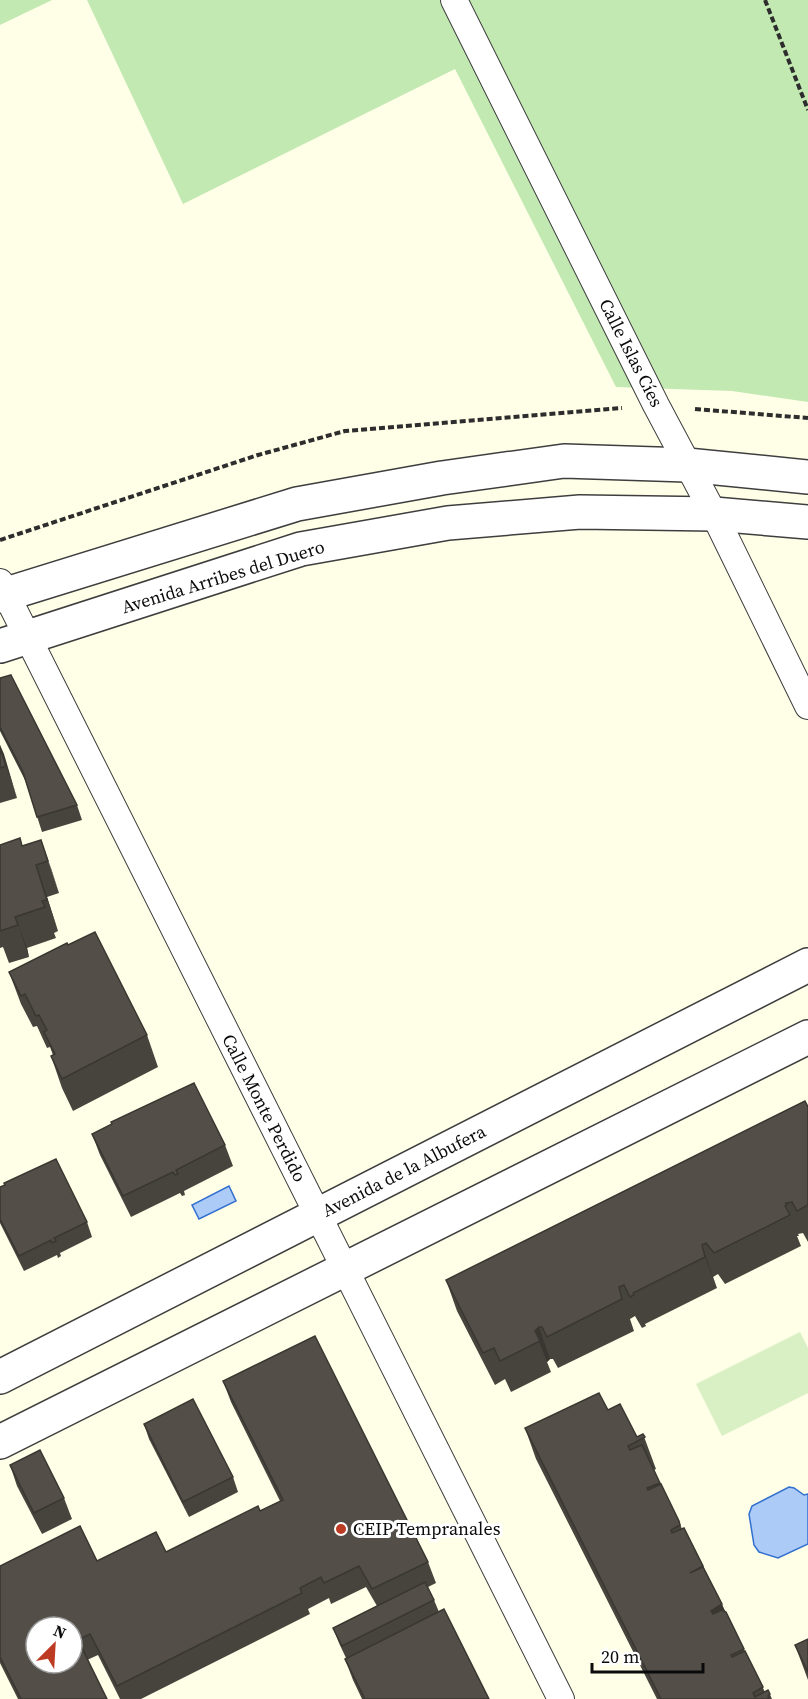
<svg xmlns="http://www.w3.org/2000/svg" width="808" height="1699" font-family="'Source Serif 4',serif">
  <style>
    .green { fill: #c3e9b2 }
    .pitch { fill: #d8f0c4 }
    .water { fill: #accbf7; stroke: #326fcf; stroke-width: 1.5 }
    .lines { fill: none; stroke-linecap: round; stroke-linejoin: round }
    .pedestrian-casing { stroke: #3e3e3e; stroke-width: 28 }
    .minor-casing { stroke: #3e3e3e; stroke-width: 36 }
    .path { stroke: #2d2d2d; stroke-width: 4; stroke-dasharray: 6 3; stroke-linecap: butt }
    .pedestrian { stroke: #fff; stroke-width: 26 }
    .minor { stroke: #fff; stroke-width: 33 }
    .wall { fill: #47433d }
    .shaded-wall { fill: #3a3732 }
    .building { fill: #534e47; stroke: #3a3732; stroke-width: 1.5; fill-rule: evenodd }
    .poi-dot { fill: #bc3b22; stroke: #fff; stroke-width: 2 }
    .labels { text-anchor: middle; stroke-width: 6; stroke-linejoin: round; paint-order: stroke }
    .street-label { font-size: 18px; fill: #0b0b0b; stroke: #fff }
    .poi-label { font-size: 18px; fill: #0b0b0b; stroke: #fff; text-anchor: start }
  </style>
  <rect width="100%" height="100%" fill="#ffffe8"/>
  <g class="green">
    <path d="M0,0h52l-52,25z"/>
    <path d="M87,0h721v402l-76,-11 -116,-4 -161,-318 -272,135z"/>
  </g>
  <path class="pitch" d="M800,1332l8,16v45l-86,43 -26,-52z"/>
  <g class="water">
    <path d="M229,1186l7,15 -37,18 -7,-14z"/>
    <path d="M789,1487l5,1 10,7 4,-1v50l-30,14 -19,-6 -5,-7 -5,-31 3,-8z"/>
  </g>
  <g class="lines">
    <defs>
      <g id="pedestrian">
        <path d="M454,0l202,405 58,109 94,192"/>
        <path d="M0,582l561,1117"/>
      </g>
      <g id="minor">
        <path d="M0,596l297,-92 145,-26 122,-17 123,4 121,12"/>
        <path d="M0,646l301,-97 147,-26 132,-11 134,2 94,8"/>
        <path d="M0,1377l808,-412"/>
        <path d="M0,1442l808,-405"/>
      </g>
    </defs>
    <use href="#pedestrian" class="pedestrian-casing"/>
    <use href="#minor" class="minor-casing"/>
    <g class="path">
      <path d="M765,0l43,110"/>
      <path d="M695,409l113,9"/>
      <path d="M0,540l258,-85 87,-24 277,-23"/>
    </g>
    <use href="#pedestrian" class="pedestrian"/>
    <use href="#minor" class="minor"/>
  </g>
  <g class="wall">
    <path d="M0,678l77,127 5,15 -40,12 -16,-50 -26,-51z"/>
    <path d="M0,745l17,53 -17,5z"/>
    <path d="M41,840l18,53 -12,4 11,34 -4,2 2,5 -29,10 2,9 -20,6 -6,-16 -3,1v-103l22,1z"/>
    <path d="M9,972l138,63 11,32 -85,44 -11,-23 -11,-32 2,-1 -3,-8 -3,1 -10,-22 -4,1 -12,-23z"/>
    <path d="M808,1107v135l-5,-9 -5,1 1,2h-2l4,10 -76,38 -7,-10 -5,3 4,11 -72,36 1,2 -4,2 -7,-12 -5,3 4,12 -76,37 -5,-9h-3l-3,3 4,10 -40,20 -6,-13 -10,6 -38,-74 -11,-31z"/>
    <path d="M92,1134l133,11 8,21 -49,25 1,4 -3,1 -2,-3 -49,24 -31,-62z"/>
    <path d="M0,1187l87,35 5,15 -32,16 1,3 -3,2 -1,-3 -33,16 -24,-48z"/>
    <path d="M223,1381l205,181 8,21 -8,4 6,13 5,12 50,87h-127l-9,-19 -8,-21 1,-1 -7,-15 -6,-15 44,-22 -11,-19 -35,17 -2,-6 -21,11 2,5 -169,85h-21l-22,-44 -11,5 20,39h-89l-18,-36v-97l97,-5 69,-9 94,-41 20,-10 -49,-99z"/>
    <path d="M608,1410l29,27 6,-3 13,35 -2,1 6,14 19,37 3,8 21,37 62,126 3,-2 4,9h-115l-121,-240 -11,-31z"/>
    <path d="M144,1424l89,53 5,15 -49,25 -40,-78z"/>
    <path d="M10,1465l54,33 8,21 -30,15 -25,-48z"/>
    <path d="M808,1639v41l-13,-35z"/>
  </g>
  <g class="shaded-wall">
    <path d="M0,745l4,9 13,44 -11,-32 -6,-18z"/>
    <path d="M41,840l11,31 7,22 -11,-32z"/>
    <path d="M36,865l11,32 11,34 -11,-31z"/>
    <path d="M15,917l12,31 2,9 -11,-32z"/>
    <path d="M702,1245l11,32 4,11 -12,-31z"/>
    <path d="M539,1327l11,32 -3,3 -12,-31z"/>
    <path d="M722,1604l11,31 -10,7 -12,-31z"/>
  </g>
  <g class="building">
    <path d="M11,675l66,130 -40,12 -14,-45 -23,-45v-49z"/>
    <path d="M0,748l6,18 -6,2z"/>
    <path d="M20,838l2,8 19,-6 7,21 -12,4 11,35 -5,1 3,6 -30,10 3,8 -18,6v-86z"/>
    <path d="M95,932l52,103 -85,44 -11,-23 4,-2 -11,-22 3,-2 -8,-15 -3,1 -11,-22 -4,2 -12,-24 58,-29 1,2z"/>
    <path d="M194,1083l31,62 -49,25 2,4 -3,1 -2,-3 -50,24 -31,-62 20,-10 -1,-2z"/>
    <path d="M805,1101l3,6v98l-11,6 -5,-9 -6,1 1,1 -2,2 5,9 -76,38 -8,-10 -4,2 3,12 -72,36 1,2 -4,2 -6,-12 -5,2 3,12 -75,38 -5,-10h-3l-4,4 5,10 -40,20 -6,-13 -11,5 -37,-73z"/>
    <path d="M56,1159l31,63 -33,16 2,3 -4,2 -1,-3 -32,16 -19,-37v-32l5,-2 -1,-2z"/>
    <path d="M315,1336l113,226 -56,27 -13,-23 -35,17 -3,-6 -21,11 2,5 -185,93 -27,-52 -12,6 29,59h-86l-21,-42v-91l80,-40 17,35 59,-29 10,20 92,-46 2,5 23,-11 -60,-119zM36,1627h36v36h-36z"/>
    <path d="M599,1393l9,17 12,-6 17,33 6,-3 2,3 -17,9 2,4 12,-5 18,38 -13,5 1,2 13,-6 18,37 1,4 -9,5 1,3 12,-5 19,38 -13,7 13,-6 19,37 -11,7 2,3 9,-4 4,2 18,37 -13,6 1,2 13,-6 18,36 -10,6 2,4 13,-7 2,4 -2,2 1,3h-108l-136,-271z"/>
    <path d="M193,1399l40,78 -50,25 -39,-78z"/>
    <path d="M40,1450l24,48 -30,15 -24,-48z"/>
    <path d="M425,1582l9,18 -92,46 -9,-18z"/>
    <path d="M444,1609l45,90h-124l-20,-40z"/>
    <path d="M808,1639v33l-13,-27z"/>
  </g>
  <circle class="poi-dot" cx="341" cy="1529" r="6"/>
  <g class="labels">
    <g class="street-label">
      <text transform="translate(631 353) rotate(63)" y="6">Calle Islas Cíes</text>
      <text transform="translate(223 577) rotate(-17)" y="6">Avenida Arribes del Duero</text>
      <text transform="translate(264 1108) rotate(63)" y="6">Calle Monte Perdido</text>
      <text transform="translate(404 1171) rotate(-27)" y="6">Avenida de la Albufera</text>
    </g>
    <g class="poi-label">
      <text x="353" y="1535">CEIP Tempranales</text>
    </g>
  </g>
  <g transform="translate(54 1645) rotate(24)"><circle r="28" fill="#ffffff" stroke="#9d9d9d" stroke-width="1.5"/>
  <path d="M0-4.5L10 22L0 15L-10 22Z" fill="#bc3b22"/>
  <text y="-9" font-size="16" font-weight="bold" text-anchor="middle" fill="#0b0b0b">N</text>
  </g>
  <path d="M592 1663v9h111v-9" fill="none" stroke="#0b0b0b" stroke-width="3"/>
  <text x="601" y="1663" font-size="18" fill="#0b0b0b" stroke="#ffffff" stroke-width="4.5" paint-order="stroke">20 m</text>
</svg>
